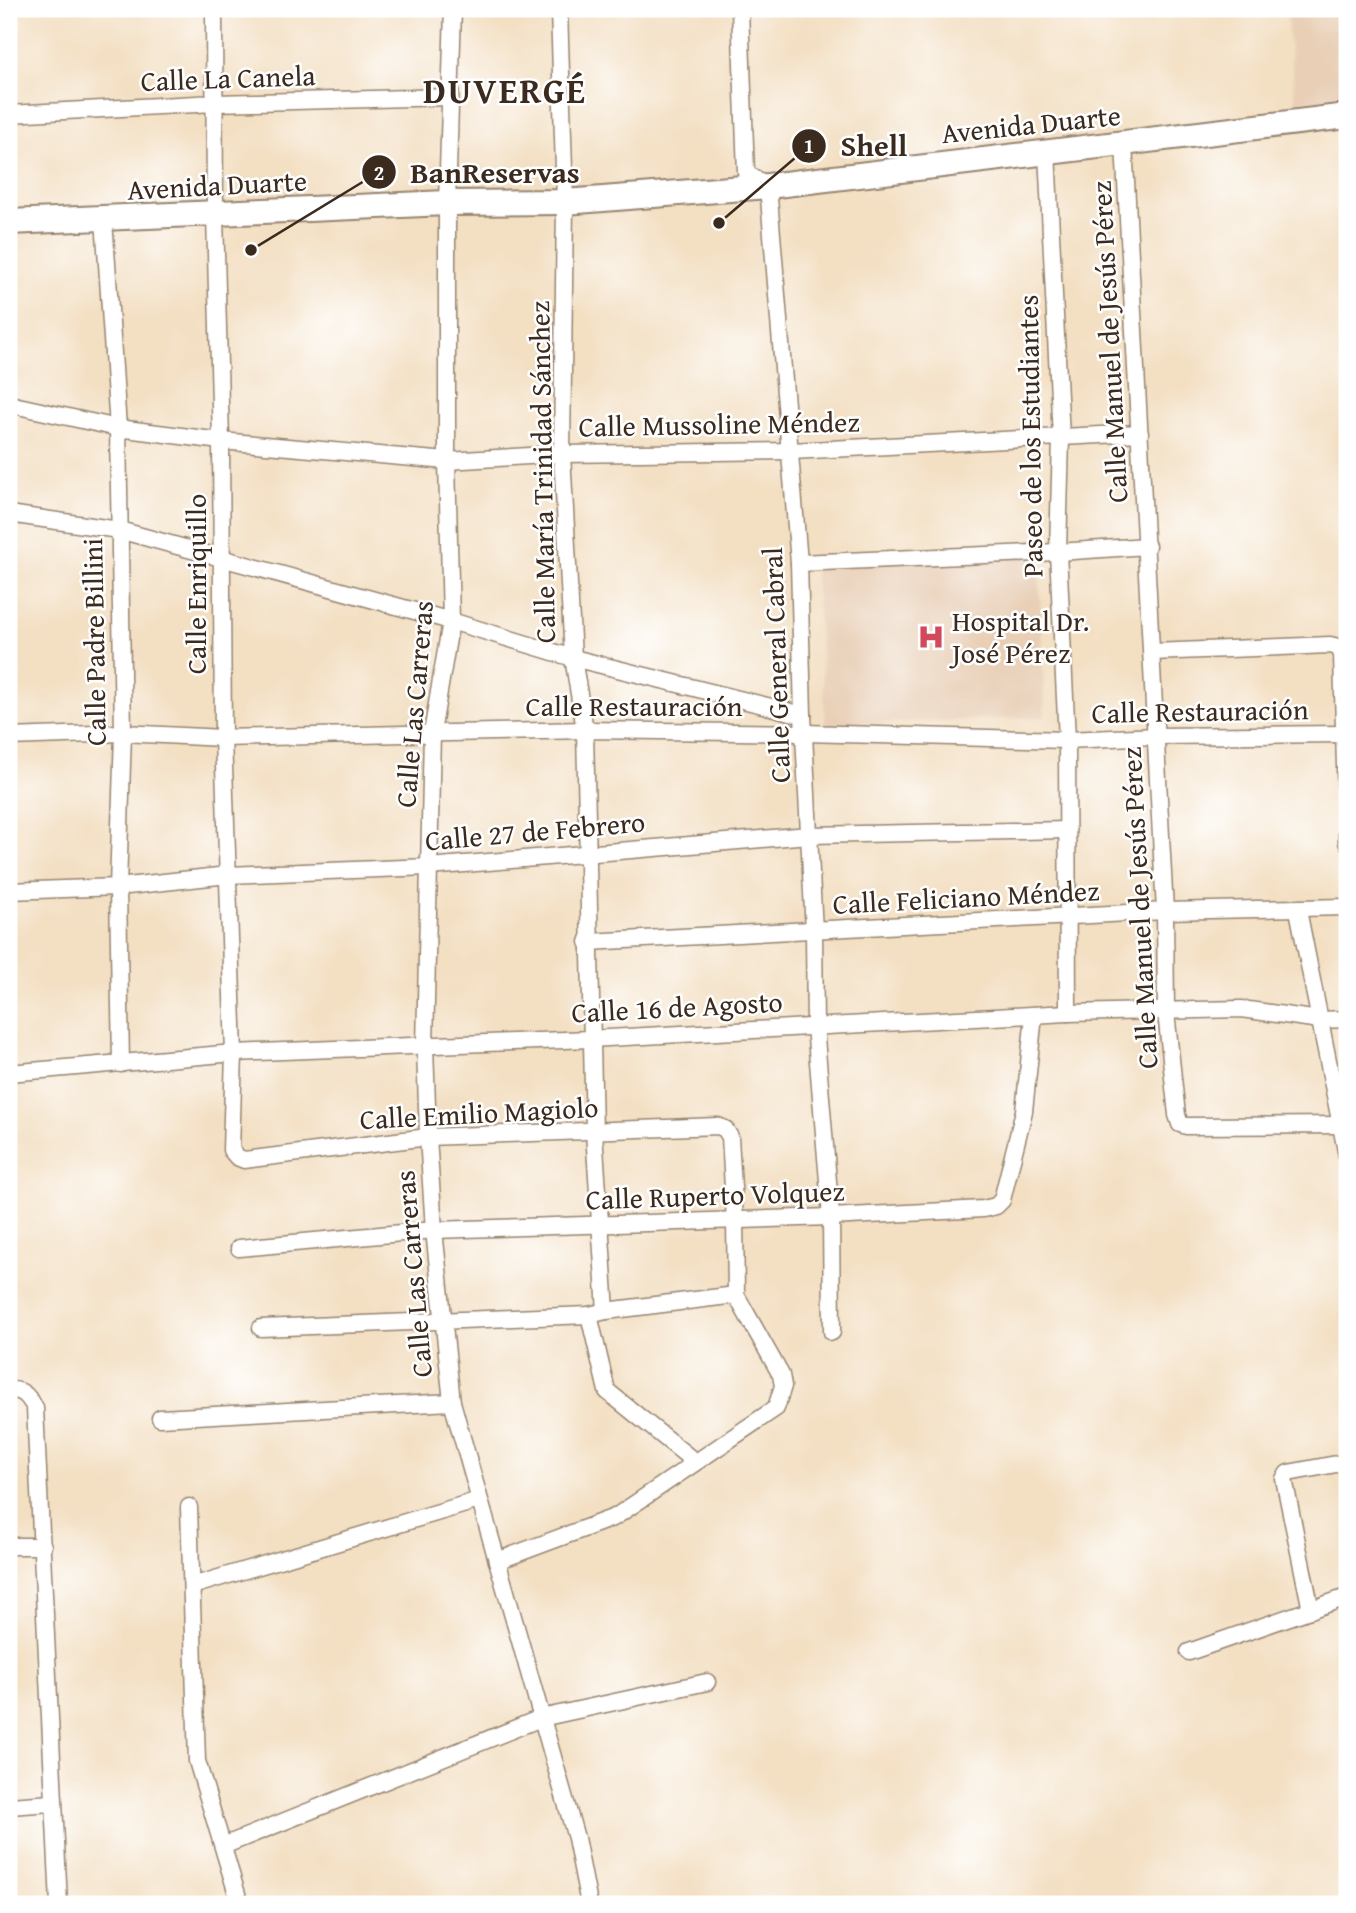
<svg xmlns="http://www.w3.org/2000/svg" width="1356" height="1913" font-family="'Gentium Book Plus',serif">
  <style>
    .built { fill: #e8cfb6 }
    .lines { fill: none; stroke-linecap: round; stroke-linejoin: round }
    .street-casing { stroke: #978470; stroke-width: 19 }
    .primary-casing { stroke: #978470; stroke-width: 28 }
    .street { stroke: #fff; stroke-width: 16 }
    .primary { stroke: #fff; stroke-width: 24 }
    .labels { text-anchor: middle; stroke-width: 5; stroke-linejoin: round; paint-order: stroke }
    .street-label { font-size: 28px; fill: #3b2a1e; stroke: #fff }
    .poi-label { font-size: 28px; fill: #3b2a1e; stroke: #fff; text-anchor: start }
    .district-label { font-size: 35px; font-weight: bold; letter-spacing: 2px; fill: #3b2a1e; stroke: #fff }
    .leader { fill: none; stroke: #3b2a1e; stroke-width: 2.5 }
    .callout-dot { fill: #3b2a1e; stroke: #fff; stroke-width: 2.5 }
    .mark-label { font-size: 21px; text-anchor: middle; font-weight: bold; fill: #fff }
    .callout-label { font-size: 30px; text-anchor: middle; font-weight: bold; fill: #3b2a1e; stroke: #fff; stroke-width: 5; stroke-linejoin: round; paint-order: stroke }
  </style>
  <rect width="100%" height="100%" fill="#fff"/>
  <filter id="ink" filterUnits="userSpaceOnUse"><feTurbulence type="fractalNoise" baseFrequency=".0143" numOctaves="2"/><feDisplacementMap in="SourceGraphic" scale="14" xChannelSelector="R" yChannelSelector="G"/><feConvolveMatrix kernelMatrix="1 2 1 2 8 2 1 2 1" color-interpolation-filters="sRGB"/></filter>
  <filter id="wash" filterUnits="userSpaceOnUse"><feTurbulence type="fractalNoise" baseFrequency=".00686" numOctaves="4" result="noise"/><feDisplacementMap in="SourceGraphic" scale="28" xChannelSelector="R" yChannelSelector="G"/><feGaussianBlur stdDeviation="1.57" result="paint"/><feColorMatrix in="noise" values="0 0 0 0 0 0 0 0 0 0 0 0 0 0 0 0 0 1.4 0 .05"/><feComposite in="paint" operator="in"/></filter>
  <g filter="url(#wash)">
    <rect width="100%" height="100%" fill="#f3dfc2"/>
    <g class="built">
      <path d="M1286,9h61v89l-51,6z"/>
      <path d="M1038,548l7,169 -219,8 -12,-167z"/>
    </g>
  </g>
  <g filter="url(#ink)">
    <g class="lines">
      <defs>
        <g id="street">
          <path d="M214,9l1,206 6,226 2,297 11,315 -3,97 6,7 7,3 184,-23 290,-11 7,3 5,8 5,84 1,74 45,80 2,11 -7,22 -161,109 -118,44"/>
          <path d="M453,9l-6,194v258l4,160 -19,112 -7,313 3,91 6,93 18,172 124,436 13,66"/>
          <path d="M559,9l6,193 -3,252 11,204 12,72 9,402 12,179"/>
          <path d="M740,9l6,164 22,13 31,377 4,152 11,217 1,94 16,191 1,115"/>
          <path d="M9,114l206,-11 235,-6"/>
          <path d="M1124,144l41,767 1,101 11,103 3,9 6,2 161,-1"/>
          <path d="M1047,152l14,286 -3,114 9,188 1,273"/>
          <path d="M104,219l14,209 5,305 -5,154 3,177"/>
          <path d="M9,404l109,24 103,13 226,20 115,-7 229,-3 349,-18"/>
          <path d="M9,514l110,16 332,91 122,37 230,57"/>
          <path d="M799,563l259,-11 89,-6"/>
          <path d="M1152,652l178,-7 8,2 4,7 5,188"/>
          <path d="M9,737l114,-4 100,5 362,-8 219,3 263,7 90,-4 186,-2"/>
          <path d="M9,891l109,-4 110,-12 201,-8 380,-32 258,-5"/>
          <path d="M1298,910l49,246"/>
          <path d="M588,942l577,-31 182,-4"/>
          <path d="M9,1073l225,-20 356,-14 478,-26 173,-4 79,11 27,-1"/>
          <path d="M239,1248l195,-18 397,-13 152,-8 13,-3 6,-6 22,-89 10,-96"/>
          <path d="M589,1315l18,76 88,71"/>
          <path d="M261,1328l328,-13 17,-4 130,-16"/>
          <path d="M9,1390c14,-1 19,6 26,18l24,496"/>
          <path d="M160,1418l292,-16"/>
          <path d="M189,1507l8,254 43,143"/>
          <path d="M9,1546h34"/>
          <path d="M192,1586l287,-86"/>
          <path d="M1311,1610l-27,-131 4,-6 59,-11"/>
          <path d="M1189,1652l158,-55"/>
          <path d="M9,1806l43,-3"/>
          <path d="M223,1846l318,-128 166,-36"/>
        </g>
        <path id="primary" d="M9,222l438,-19 118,-1 203,-16 579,-70"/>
      </defs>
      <use href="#street" class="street-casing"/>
      <use href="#primary" class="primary-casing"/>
      <use href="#street" class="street"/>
      <use href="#primary" class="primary"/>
    </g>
  </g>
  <defs>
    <symbol id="hospital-bare" viewBox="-9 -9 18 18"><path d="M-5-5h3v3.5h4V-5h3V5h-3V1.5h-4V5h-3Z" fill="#d1495b" stroke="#fff" stroke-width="2.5" paint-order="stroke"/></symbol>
  </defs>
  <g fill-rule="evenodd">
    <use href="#hospital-bare" x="912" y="618" width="38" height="38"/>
  </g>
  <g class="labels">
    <g class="street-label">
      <text transform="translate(228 78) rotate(-2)" y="10">Calle La Canela</text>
      <text transform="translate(1031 124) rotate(-6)" y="10">Avenida Duarte</text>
      <text transform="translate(217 185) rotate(-3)" y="10">Avenida Duarte</text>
      <text transform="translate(1109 342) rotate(-93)" y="10">Calle Manuel de Jesús Pérez</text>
      <text transform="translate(719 424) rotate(-1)" y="10">Calle Mussoline Méndez</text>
      <text transform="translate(1030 436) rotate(-91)" y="10">Paseo de los Estudiantes</text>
      <text transform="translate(542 472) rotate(-91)" y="10">Calle María Trinidad Sánchez</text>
      <text transform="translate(196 584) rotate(-90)" y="10">Calle Enriquillo</text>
      <text transform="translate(94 642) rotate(-91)" y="10">Calle Padre Billini</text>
      <text transform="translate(776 665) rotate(-92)" y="10">Calle General Cabral</text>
      <text transform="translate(414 704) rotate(-85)" y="10">Calle Las Carreras</text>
      <text x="634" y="716">Calle Restauración</text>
      <text transform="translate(1200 711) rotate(-1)" y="10">Calle Restauración</text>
      <text transform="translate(535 831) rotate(-5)" y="10">Calle 27 de Febrero</text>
      <text transform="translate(966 897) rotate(-3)" y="10">Calle Feliciano Méndez</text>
      <text transform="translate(1139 908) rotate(-93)" y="10">Calle Manuel de Jesús Pérez</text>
      <text transform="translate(677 1007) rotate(-3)" y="10">Calle 16 de Agosto</text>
      <text transform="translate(479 1113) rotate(-3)" y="10">Calle Emilio Magiolo</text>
      <text transform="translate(715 1195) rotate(-2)" y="10">Calle Ruperto Volquez</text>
      <text transform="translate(413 1274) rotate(-95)" y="10">Calle Las Carreras</text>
    </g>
    <g class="poi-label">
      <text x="952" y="631">Hospital Dr.<tspan x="952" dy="32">José Pérez</tspan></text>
    </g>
    <g class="district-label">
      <text x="505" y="103">DUVERGÉ</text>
    </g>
  </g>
  <path class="leader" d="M719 223L809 146M251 250L379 172"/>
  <g class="callout-dot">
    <circle cx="719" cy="223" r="7"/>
    <circle cx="251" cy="250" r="7"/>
    <circle cx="809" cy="146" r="18"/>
    <circle cx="379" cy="172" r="18"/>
  </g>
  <g class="mark-label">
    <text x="809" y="153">1</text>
    <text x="379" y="180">2</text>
  </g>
  <g class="callout-label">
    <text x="874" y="156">Shell</text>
    <text x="495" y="183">BanReservas</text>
  </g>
  <rect width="1356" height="1913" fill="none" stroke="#fff" stroke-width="35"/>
</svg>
